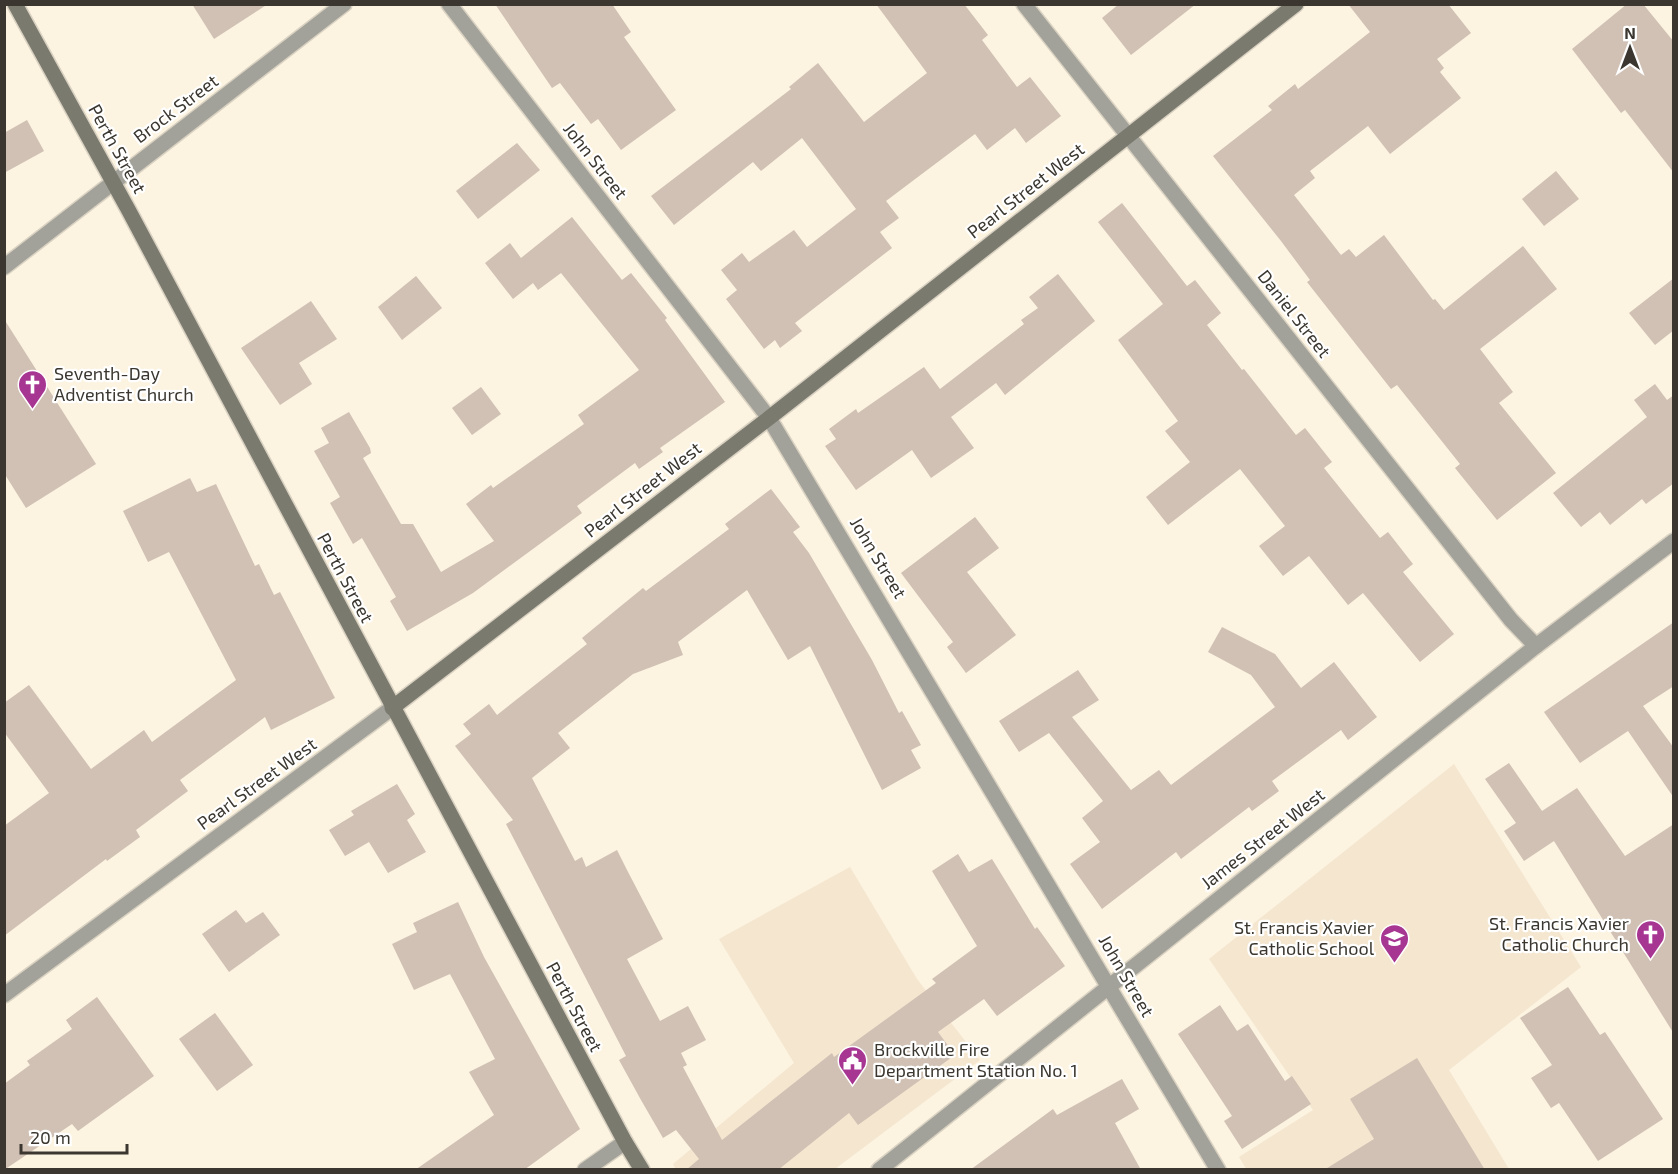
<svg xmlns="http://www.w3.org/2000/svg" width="1678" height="1174" font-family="'Exo 2',sans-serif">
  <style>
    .built { fill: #f4e6cf }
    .building { fill: #d0c1b4 }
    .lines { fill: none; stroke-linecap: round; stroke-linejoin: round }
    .street-casing { stroke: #d9d1c1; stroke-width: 18 }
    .secondary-casing { stroke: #d9d1c1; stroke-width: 18 }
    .street { stroke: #a2a29a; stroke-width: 15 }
    .secondary { stroke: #7b7a6f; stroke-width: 15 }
    .labels { text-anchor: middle; stroke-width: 4.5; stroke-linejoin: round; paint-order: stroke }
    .street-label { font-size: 18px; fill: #3b3730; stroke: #fff }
    .poi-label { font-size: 18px; fill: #3b3730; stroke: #fff; text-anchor: start }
  </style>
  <rect width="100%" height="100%" fill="#fcf3e1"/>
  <g class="built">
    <path d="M1454,764l127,203 -132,103 60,99 -262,1 -8,-13 74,-47 -104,-151z"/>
    <path d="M850,867l67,112 63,81 -145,109 -159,1 -3,-6 121,-101 -75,-124z"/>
  </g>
  <g class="building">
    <path d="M192,4h76l-54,35z"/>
    <path d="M495,4h117l19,28 -7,5 52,73 -55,40 -23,-31 -7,5 -31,-41 -8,5z"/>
    <path d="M876,4h88l24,31 -6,5 35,47 13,-10 31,39 -35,27 -11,-15 -28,22 -12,-16 -89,67 13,17 -19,14 12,16 -97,75 7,8 -22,17 -5,-8 -11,9 -38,-50 11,-9 -16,-20 21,-17 7,9 45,-32 13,17 49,-38 -54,-71 -41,33 -8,-9 -79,63 -23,-29 140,-107 -2,-2 29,-24 46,59 63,-49z"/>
    <path d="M1119,4h77l-65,51 -29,-37z"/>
    <path d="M1348,4h100l23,29 -34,26 7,9 -4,4 21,26 -71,56 -22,-28 -58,45 5,7 -21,17 47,60 8,-6 7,8 28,-22 49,65 2,-1 9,11 79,-64 34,43 -77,60 33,43 -14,11 57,70 -59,47 -42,-52 5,-4 -63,-79 -6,4 -84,-107 3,-2 -29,-39 -68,-85 59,-46 -4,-4 27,-22 3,5 72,-57z"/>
    <path d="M1627,4h16l31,38v131l-49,-63 -4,3 -49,-64z"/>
    <path d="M27,120l17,31 -40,22v-40z"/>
    <path d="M517,143l23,27 -62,49 -22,-28z"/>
    <path d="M1556,171l23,28 -35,27 -22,-27z"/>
    <path d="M1122,203l65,83 8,-6 26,33 -14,12 35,45 2,-1 52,66 9,-7 27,34 -8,6 56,70 8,-6 25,32 -10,8 51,62 -34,28 -57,-69 -15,12 -39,-49 -26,20 -24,-30 26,-20 -45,-57 -72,56 -22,-28 44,-35 -25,-31 13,-10 -60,-81 45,-36 -65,-82z"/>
    <path d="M572,217l50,63 9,-7 36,45 -2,2 60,82 -65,46 3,4 -24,17 -4,-6 -58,43 5,7 -109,80 -66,38 -17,-30 6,-4 -34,-59 -9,6 -23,-41 10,-6 -26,-46 15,-8 -8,-15 28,-16 21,36 1,5 -8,5 38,66h12l28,48 53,-31 -28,-37 25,-19 2,3 91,-64 -6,-9 61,-45 -78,-97 -23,17 -5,-7 -20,16 -28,-36 25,-20 11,15z"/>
    <path d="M1058,274l37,47 -90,74 -9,-12 -45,34 23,31 -20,14 -23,16 -19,-28 -56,40 -31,-44 11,-7 -7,-10 27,-20 2,4 66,-46 16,22 84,-65 -3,-4 17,-12 -9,-11z"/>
    <path d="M416,276l26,32 -40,32 -24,-33z"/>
    <path d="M1674,278v52l-19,15 -26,-32z"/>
    <path d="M311,301l26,38 -38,24 13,21 -32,21 -39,-57z"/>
    <path d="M4,319l92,145 -70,44 -22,-35z"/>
    <path d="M1655,384l12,16 7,-5v88l-28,21 -4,-5 -32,26 -10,-13 -19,15 -28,-34 94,-76 -13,-17z"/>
    <path d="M481,387l20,27 -29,21 -20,-27z"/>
    <path d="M190,478l7,14 19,-8 39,82 4,-2 15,31 6,-3 55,106 -64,32 -6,-13 -85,63 8,11 -52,39 4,7 -33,24 -1,-2 -102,77v-110l45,-33 -45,-61v-29l25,-18 62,84 53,-39 8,12 84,-62 -67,-128 -21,10 -25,-51z"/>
    <path d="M771,489l29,38 -7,5 16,21 63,107 27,53 3,-2 19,34 -10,5 10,18 -39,22 -72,-144 -22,14 -41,-70 -69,52 5,13 -50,19 -75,59 12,15 -38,30 43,83 7,-4 4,10 31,-17 10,20 36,69 -36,20 33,62 28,-15 18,34 -25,13 6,12 -4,2 39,73 110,-87 2,4 102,-74 -4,-4 45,-33 -45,-75 26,-17 11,18 23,-13 43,70 2,-2 28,39 -68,50 -13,-17 -46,33 17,23 -97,70 -9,-12 -71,57h-92l13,-11 -23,-29 -13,8 -22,-38 -22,-40 7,-4 -120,-232 7,-4 -58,-74 16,-12 -8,-10 26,-20 8,11 90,-71 -5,-6 34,-28 27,-22 3,3 83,-62 -4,-5z"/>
    <path d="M975,517l24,31 -32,24 49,63 -50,38 -19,-26 6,-5 -52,-69z"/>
    <path d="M1674,622v64l-31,20 31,42v50l-46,-67 -48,32 -36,-51z"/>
    <path d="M1222,627l53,27 26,34 33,-26 43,55 -29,23 -7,-10 -69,51 7,10 -27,20 -3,-4 -68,52 -5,-7 -74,57 -32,-45 30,-22 -18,-24 21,-17 -54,-68 -30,19 -20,-31 79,-51 21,30 -27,17 59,73 28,-20 12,15 104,-78 -24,-32 -43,-23z"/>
    <path d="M1509,763l33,48 35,-23 48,68 49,-32v210l-120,-193 -30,20 -20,-30 12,-8 -31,-44z"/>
    <path d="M397,784l18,30 -8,6 19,32 -38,21 -19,-31 -24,14 -16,-26 25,-15 -3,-4z"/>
    <path d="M458,902l26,55 96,172 -56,41h-109l79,-55 -25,-43 26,-13 -45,-85 -36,16 -22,-46 25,-12 -4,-9z"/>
    <path d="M236,910l10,13 17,-11 17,23 -51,37 -27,-38z"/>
    <path d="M1568,987l32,48 5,-3 58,87 -65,42 -39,-58 -8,5 -20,-30 21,-13 -32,-47z"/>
    <path d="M97,997l57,79 -76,55 -6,-7 -68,46v-86l26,-19 -3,-4 45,-32 -6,-9z"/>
    <path d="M1220,1005l17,26 11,-7 37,57 7,-5 19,28 -69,45 -18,-28 8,-5 -54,-82z"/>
    <path d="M215,1013l38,52 -36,26 -38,-52z"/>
    <path d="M1417,1058l68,112h-161l50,-31 -24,-40z"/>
    <path d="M1122,1079l17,30 -24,14 26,47h-171l83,-61 4,6z"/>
  </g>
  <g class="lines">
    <defs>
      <g id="street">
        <path d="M449,4l320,414 449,752"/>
        <path d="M1024,4l487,616 25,26"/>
        <path d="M4,267l340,-263"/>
        <path d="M4,995l388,-287"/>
        <path d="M585,1170l40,-28"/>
        <path d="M879,1170l657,-524 138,-105"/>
      </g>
      <g id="secondary">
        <path d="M15,4l114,207 496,931 17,28"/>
        <path d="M392,708l377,-290 527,-414"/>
      </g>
    </defs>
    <use href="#street" class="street-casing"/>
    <use href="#secondary" class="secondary-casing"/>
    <use href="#street" class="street"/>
    <use href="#secondary" class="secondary"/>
  </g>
  <defs>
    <symbol id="church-pin" viewBox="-11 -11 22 30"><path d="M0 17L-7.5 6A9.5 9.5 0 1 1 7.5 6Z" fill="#a73692" stroke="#fff"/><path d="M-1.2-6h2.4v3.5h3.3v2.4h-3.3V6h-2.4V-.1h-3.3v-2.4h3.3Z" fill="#fff"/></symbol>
    <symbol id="school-pin" viewBox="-11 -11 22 30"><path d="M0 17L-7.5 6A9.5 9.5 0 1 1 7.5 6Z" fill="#a73692" stroke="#fff"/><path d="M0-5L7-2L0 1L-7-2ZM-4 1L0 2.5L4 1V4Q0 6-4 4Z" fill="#fff"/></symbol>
    <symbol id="civic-pin" viewBox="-11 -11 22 30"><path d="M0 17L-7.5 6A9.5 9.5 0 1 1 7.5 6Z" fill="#a73692" stroke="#fff"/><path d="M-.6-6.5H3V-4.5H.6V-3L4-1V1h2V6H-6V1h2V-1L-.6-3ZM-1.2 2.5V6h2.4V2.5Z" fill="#fff"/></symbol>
  </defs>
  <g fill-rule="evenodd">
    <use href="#church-pin" x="16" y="368" width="33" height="45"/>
    <use href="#church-pin" x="1634" y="918" width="33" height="45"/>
    <use href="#school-pin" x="1378" y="922" width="33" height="45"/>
    <use href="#civic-pin" x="836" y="1044" width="33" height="45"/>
  </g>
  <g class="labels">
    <g class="street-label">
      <text transform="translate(176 109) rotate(-37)" y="6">Brock Street</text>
      <text transform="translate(117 149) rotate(61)" y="6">Perth Street</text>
      <text transform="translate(595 161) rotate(52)" y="6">John Street</text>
      <text transform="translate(1026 191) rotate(-38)" y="6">Pearl Street West</text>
      <text transform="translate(1294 314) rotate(52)" y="6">Daniel Street</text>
      <text transform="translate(643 490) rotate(-38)" y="6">Pearl Street West</text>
      <text transform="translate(878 558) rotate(59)" y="6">John Street</text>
      <text transform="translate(345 578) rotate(62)" y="6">Perth Street</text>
      <text transform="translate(257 784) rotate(-36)" y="6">Pearl Street West</text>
      <text transform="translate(1263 839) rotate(-38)" y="6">James Street West</text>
      <text transform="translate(1126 976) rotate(60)" y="6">John Street</text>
      <text transform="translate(574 1007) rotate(62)" y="6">Perth Street</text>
    </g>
    <g class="poi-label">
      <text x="54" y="380">Seventh-Day<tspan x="54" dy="21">Adventist Church</tspan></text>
      <text x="1629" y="930" text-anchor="end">St. Francis Xavier<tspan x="1629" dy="21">Catholic Church</tspan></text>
      <text x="1374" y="934" text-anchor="end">St. Francis Xavier<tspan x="1374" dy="21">Catholic School</tspan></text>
      <text x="874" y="1056">Brockville Fire<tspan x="874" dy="21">Department Station No. 1</tspan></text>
    </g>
  </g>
  <rect width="1678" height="1174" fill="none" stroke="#3b3730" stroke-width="12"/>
  <g transform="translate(1630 48)" stroke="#ffffff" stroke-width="4.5" paint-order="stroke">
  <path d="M0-4.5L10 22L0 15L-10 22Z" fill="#3b3730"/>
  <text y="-9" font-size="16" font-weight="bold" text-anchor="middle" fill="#3b3730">N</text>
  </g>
  <path d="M21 1144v9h106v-9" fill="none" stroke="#3b3730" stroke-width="3"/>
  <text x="30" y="1144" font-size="18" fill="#3b3730" stroke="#ffffff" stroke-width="4.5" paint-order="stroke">20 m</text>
</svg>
